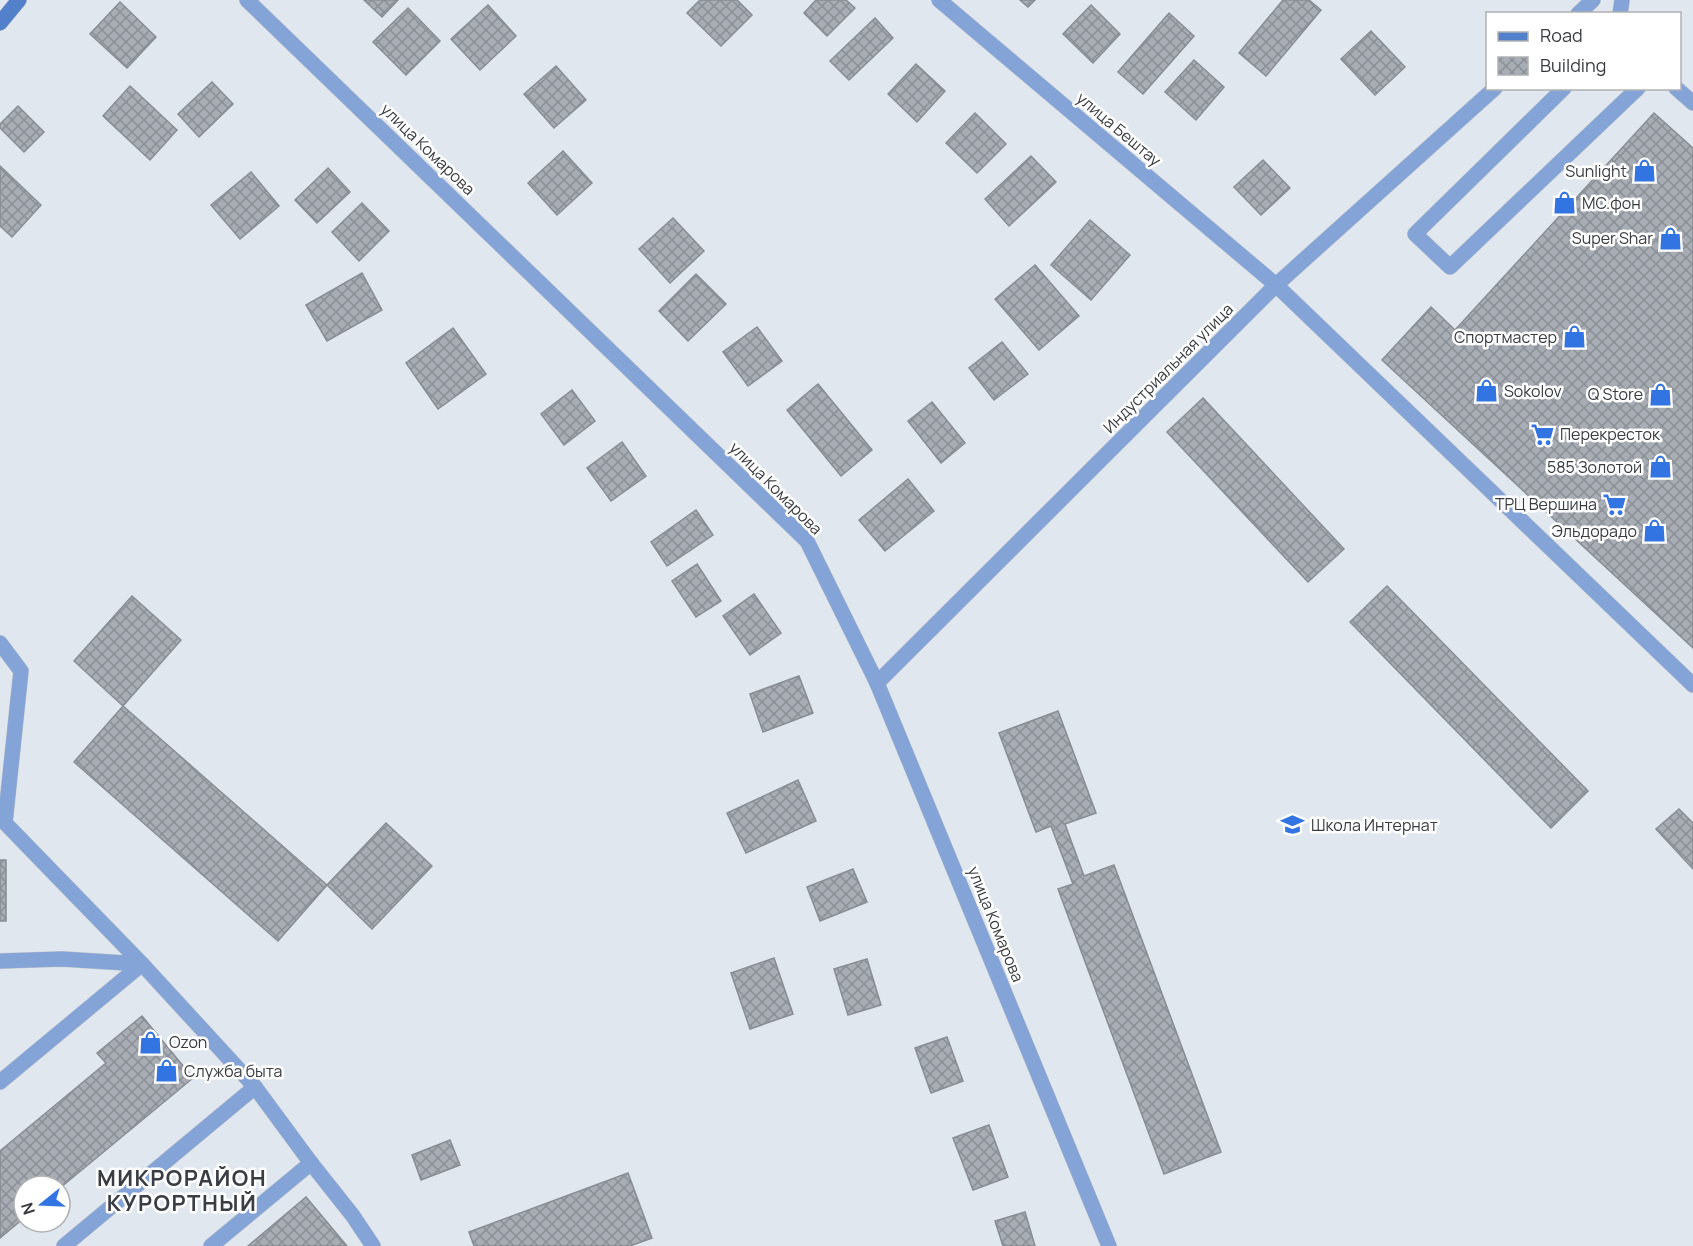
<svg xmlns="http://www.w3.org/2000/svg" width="1693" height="1246" font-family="Manrope,sans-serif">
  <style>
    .building { fill: url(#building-cross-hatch); stroke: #888d94; stroke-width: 1.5 }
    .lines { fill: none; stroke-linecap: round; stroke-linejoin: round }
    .lane-casing { stroke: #bfc5cc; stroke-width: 16 }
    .street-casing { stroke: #bfc5cc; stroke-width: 16 }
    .secondary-casing { stroke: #bfc5cc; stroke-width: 16 }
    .lane { stroke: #84a3d6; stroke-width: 15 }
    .street { stroke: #84a3d6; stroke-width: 15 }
    .secondary { stroke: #5380cb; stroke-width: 15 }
    .labels { text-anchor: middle; stroke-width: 5; stroke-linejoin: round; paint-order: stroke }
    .street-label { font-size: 16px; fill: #393b3f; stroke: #fff }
    .poi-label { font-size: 16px; fill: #393b3f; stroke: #fff; text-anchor: end }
    .district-label { font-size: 22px; font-weight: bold; letter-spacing: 1.5px; fill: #393d44; stroke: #fff }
  </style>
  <defs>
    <pattern id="building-cross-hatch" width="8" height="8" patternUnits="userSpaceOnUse" patternTransform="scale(1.5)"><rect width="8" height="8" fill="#a8adb5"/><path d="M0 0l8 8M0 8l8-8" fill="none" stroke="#8a8e95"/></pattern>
  </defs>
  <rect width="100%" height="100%" fill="#e1e7ef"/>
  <g class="building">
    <path d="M364,0h34l-16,17z"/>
    <path d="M700,0h37l15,15 -31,31 -34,-33z"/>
    <path d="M816,0h30l9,8 -28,28 -23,-23z"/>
    <path d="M1020,0h15l-7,7z"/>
    <path d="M1283,0h26l12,10 -55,66 -27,-23z"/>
    <path d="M120,2l36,35 -29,31 -37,-34z"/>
    <path d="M488,5l28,31 -36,34 -29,-31z"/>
    <path d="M1091,5l29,29 -27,29 -30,-29z"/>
    <path d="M408,8l32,33 -34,34 -33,-33z"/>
    <path d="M1169,13l25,23 -51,58 -25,-22z"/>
    <path d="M875,18l18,20 -44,42 -19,-19z"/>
    <path d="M1371,31l34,36 -30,28 -34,-36z"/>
    <path d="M1194,60l30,27 -28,33 -31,-28z"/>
    <path d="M916,64l29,27 -28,31 -29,-28z"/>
    <path d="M556,66l30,34 -32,28 -30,-34z"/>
    <path d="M212,82l21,22 -34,33 -21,-23z"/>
    <path d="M130,86l47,44 -27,30 -47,-44z"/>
    <path d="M18,106l26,26 -20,20 -24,-24v-4z"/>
    <path d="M975,113l31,31 -29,29 -31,-30z"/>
    <path d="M1654,113l39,35v500l-311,-288 49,-53 24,23z"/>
    <path d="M563,151l29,32 -35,32 -29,-32z"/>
    <path d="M1031,156l25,26 -47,44 -24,-27z"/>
    <path d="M1263,160l27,28 -29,27 -27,-28z"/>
    <path d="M0,166l41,39 -29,32 -12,-11z"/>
    <path d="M328,168l22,24 -33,31 -22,-23z"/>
    <path d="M251,172l28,34 -39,33 -29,-34z"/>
    <path d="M362,203l27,28 -30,30 -27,-29z"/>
    <path d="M673,218l31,33 -34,32 -31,-34z"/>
    <path d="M1090,220l40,35 -39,45 -40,-35z"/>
    <path d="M1035,265l44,51 -40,34 -44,-51z"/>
    <path d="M362,273l20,37 -55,31 -21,-36z"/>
    <path d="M696,274l30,30 -38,37 -29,-30z"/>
    <path d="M757,327l25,34 -34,25 -25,-34z"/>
    <path d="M453,328l33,46 -48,35 -32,-46z"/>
    <path d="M1002,342l26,32 -34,26 -25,-32z"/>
    <path d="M818,384l54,66 -31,26 -54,-66z"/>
    <path d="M572,390l23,31 -31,24 -23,-31z"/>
    <path d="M1203,398l141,151 -36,33 -141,-150z"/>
    <path d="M932,402l33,41 -24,20 -33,-42z"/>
    <path d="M622,442l24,34 -35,25 -24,-33z"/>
    <path d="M908,479l26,32 -49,40 -26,-31z"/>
    <path d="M696,510l17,25 -46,31 -16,-24z"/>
    <path d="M697,564l24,37 -25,16 -24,-36z"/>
    <path d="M1387,586l201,205 -37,37 -201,-206z"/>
    <path d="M754,594l27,39 -31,22 -27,-39z"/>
    <path d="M132,596l49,44 -58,66 -49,-45z"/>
    <path d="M799,676l14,37 -50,19 -13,-38z"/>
    <path d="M123,706l204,179 -49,56 -204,-179z"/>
    <path d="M1058,711l38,102 -31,11 19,52 30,-11 107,287 -57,22 -106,-285 15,-5 -22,-58 -15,6 -37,-99z"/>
    <path d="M798,780l18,41 -70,32 -19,-40z"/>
    <path d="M1679,809l14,14v46l-37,-40z"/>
    <path d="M386,823l46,43 -60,63 -45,-44z"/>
    <rect x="0" y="860" width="6" height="61"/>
    <path d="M853,869l14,33 -47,19 -13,-34z"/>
    <path d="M774,958l19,56 -43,15 -19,-56z"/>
    <path d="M867,959l14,46 -33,10 -14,-46z"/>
    <path d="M142,1016l51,62 -133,110v-2h-36v32l-24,20v-87l106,-88 -9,-10z"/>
    <path d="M947,1037l16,44 -32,12 -16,-45z"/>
    <path d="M989,1125l19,52 -35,13 -20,-52z"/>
    <path d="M450,1140l10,25 -39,15 -9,-25z"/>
    <path d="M628,1173l24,65 -22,8h-156l-5,-14z"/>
    <path d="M306,1197l41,49h-99z"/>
    <path d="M1025,1212l10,34h-32l-8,-25z"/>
  </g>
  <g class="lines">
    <defs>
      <g id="lane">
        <path d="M1620,14l2,-14"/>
        <path d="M1564,88l-149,146 35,33 188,-179"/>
        <path d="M1676,88l17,15"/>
        <path d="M1276,285l417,400"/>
        <path d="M0,643l21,28 -16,152 137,141 -80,-5 -62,2"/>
        <path d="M0,1082l142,-118 113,123 -191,159"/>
        <path d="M311,1163l42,53 20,30"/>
        <path d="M211,1246l100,-83 -56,-76"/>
      </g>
      <g id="street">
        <path d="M247,0l560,541 70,142 232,563"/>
        <path d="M939,0l337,285"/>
        <path d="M1578,14l15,-14"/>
        <path d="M877,683l399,-398 219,-197"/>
      </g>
      <path id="secondary" d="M0,23l19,-23"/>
    </defs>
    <use href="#lane" class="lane-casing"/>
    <use href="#street" class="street-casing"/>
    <use href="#secondary" class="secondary-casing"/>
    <use href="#lane" class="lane"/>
    <use href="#street" class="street"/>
    <use href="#secondary" class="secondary"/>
  </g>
  <defs>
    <symbol id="shop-bare" viewBox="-9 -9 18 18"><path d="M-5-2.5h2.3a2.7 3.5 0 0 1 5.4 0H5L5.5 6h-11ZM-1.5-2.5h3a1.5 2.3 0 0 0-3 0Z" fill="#3274e1" stroke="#fff" stroke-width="2.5" paint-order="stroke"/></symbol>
    <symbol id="supermarket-bare" viewBox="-9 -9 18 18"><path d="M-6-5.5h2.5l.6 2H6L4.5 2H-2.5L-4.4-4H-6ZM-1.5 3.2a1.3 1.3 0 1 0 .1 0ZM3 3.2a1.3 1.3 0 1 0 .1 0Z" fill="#3274e1" stroke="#fff" stroke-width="2.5" paint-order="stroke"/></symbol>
    <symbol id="school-bare" viewBox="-9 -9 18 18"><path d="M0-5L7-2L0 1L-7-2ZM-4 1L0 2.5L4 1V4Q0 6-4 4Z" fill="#3274e1" stroke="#fff" stroke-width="2.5" paint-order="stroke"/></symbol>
  </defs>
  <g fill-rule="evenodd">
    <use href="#shop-bare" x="1628" y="154" width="33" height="33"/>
    <use href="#shop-bare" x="1548" y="186" width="33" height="33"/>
    <use href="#shop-bare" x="1654" y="222" width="33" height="33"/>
    <use href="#shop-bare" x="1558" y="320" width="33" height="33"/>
    <use href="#shop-bare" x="1470" y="374" width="33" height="33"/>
    <use href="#shop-bare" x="1644" y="378" width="33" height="33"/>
    <use href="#supermarket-bare" x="1526" y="418" width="33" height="33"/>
    <use href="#shop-bare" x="1644" y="450" width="33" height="33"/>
    <use href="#supermarket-bare" x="1598" y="488" width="33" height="33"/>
    <use href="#shop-bare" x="1638" y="514" width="33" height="33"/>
    <use href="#school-bare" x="1276" y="808" width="33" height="33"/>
    <use href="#shop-bare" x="134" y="1026" width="33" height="33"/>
    <use href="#shop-bare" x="150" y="1054" width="33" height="33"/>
  </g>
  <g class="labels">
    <g class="street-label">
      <text transform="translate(1119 129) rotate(40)" y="6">улица Бештау</text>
      <text transform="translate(428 149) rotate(44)" y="6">улица Комарова</text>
      <text transform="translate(1168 368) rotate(-45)" y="6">Индустриальная улица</text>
      <text transform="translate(776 488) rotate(45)" y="6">улица Комарова</text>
      <text transform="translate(996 924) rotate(68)" y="6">улица Комарова</text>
    </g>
    <g class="poi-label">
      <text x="1627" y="177">Sunlight</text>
      <text x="1582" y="209" text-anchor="start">МС.фон</text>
      <text x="1653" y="244">Super Shar</text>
      <text x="1557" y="343">Спортмастер</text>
      <text x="1504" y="397" text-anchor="start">Sokolov</text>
      <text x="1643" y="400">Q Store</text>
      <text x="1560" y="440" text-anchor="start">Перекресток</text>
      <text x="1642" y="473">585 Золотой</text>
      <text x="1597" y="510">ТРЦ Вершина</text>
      <text x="1637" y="537">Эльдорадо</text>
      <text x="1311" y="831" text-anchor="start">Школа Интернат</text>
      <text x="169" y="1048" text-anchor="start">Ozon</text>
      <text x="184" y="1077" text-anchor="start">Служба быта</text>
    </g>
    <g class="district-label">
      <text x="182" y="1186">МИКРОРАЙОН<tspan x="182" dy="25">КУРОРТНЫЙ</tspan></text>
    </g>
  </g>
  <rect x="1486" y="12" width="195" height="78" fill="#ffffff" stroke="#b0b1b2" stroke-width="1.5"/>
  <rect x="1498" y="32" width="30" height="9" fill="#5380cb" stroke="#b0b1b2" stroke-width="1.5"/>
  <text x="1540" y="42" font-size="18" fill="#393b3f">Road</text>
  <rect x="1498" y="57" width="30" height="18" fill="url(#building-cross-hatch)" stroke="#b0b1b2" stroke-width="1.5"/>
  <text x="1540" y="72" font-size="18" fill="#393b3f">Building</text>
  <g transform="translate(42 1204) rotate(252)"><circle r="28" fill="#ffffff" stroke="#b0b1b2" stroke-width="1.5"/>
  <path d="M0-4.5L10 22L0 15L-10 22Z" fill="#3274e1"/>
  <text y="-9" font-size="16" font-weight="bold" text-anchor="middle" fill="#393b3f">N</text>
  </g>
</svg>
